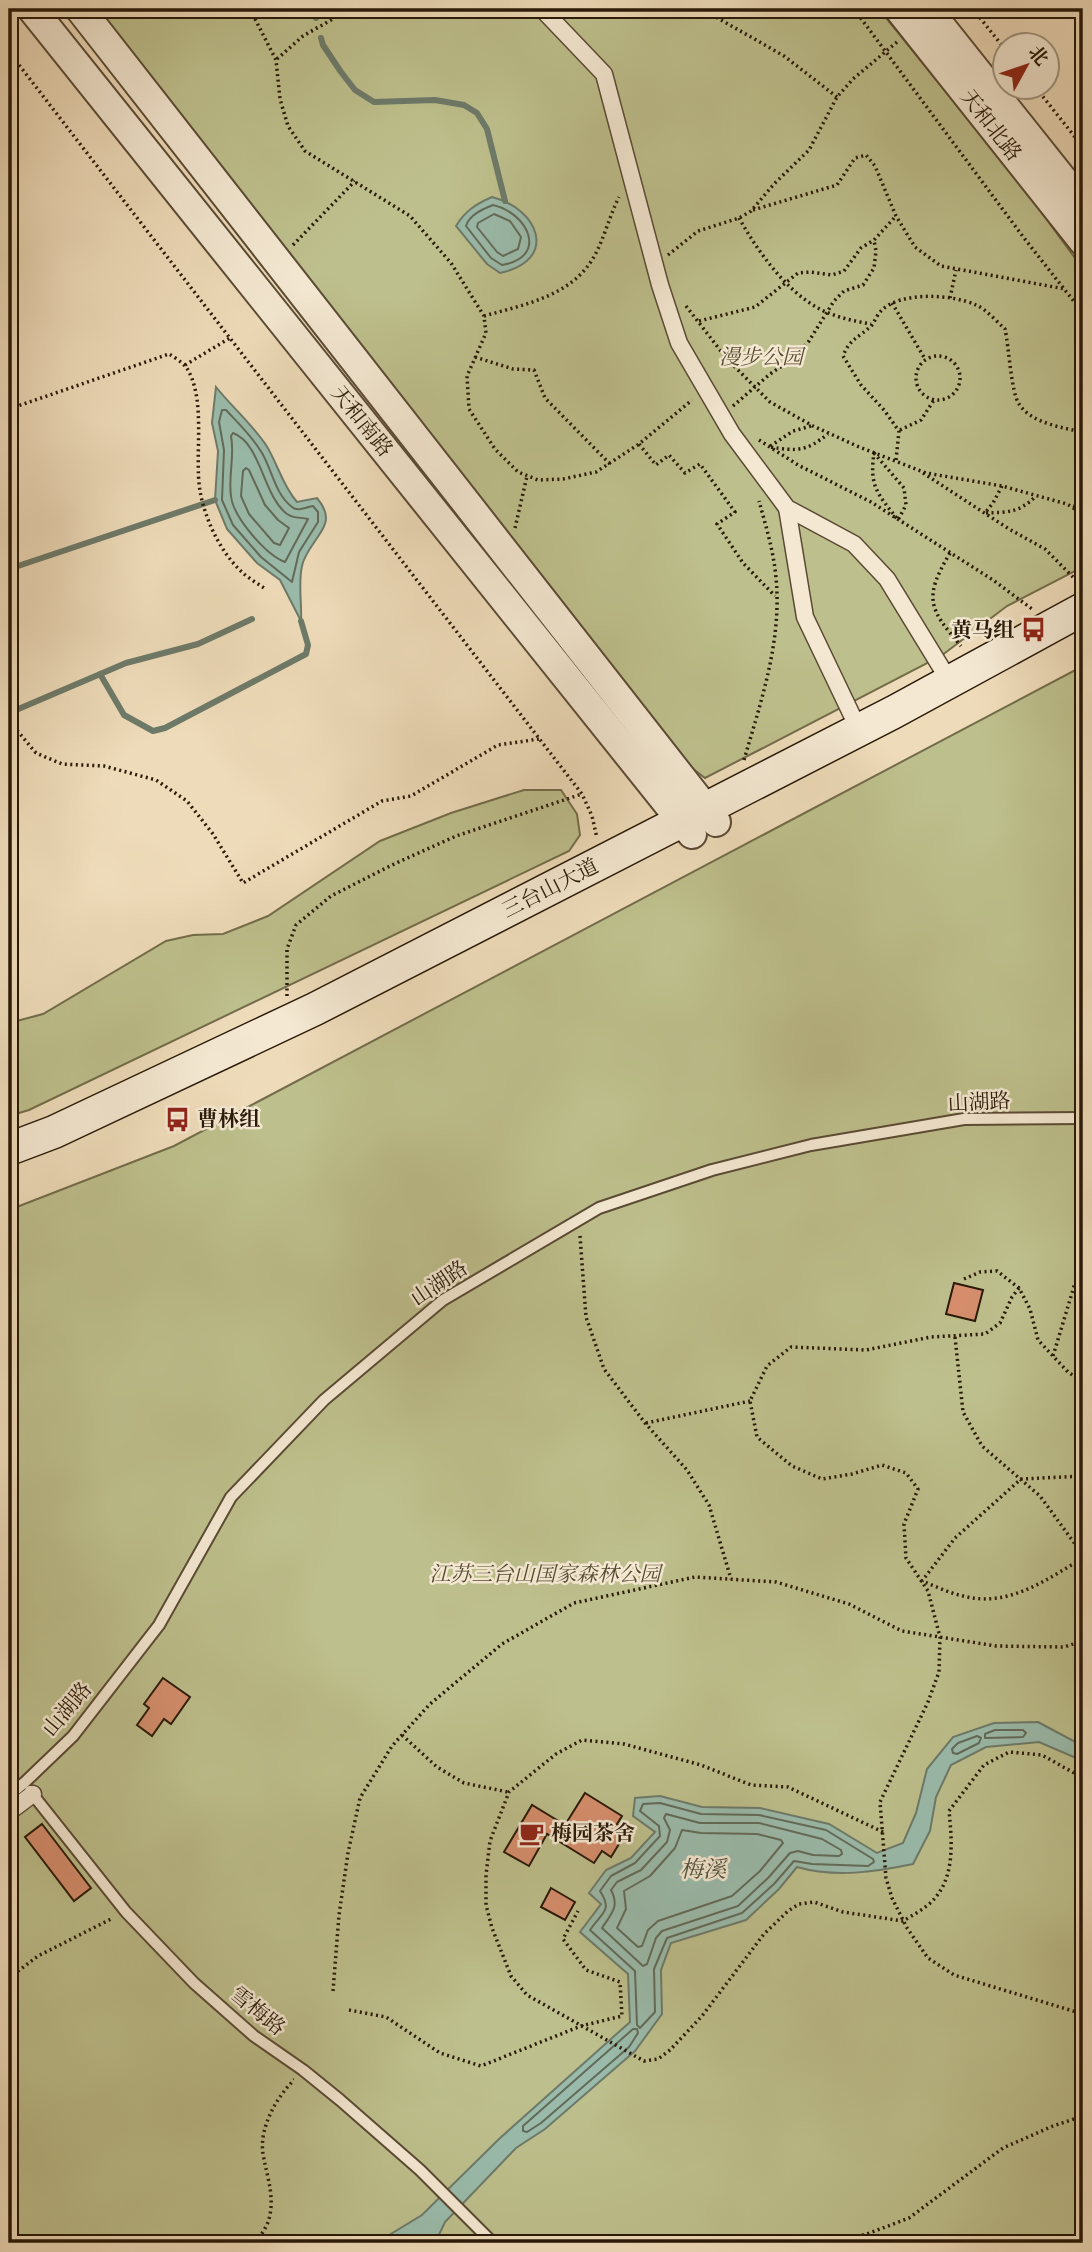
<svg xmlns="http://www.w3.org/2000/svg" width="1092" height="2252" font-family="'Libre Bodoni','Noto Serif SC',serif">
  <style>
    .green { fill: #bdbf8c; stroke: #736c4a; stroke-width: 2 }
    .water { fill: #9abbab; stroke: #6d7a69; stroke-width: 2 }
    .lines { fill: none; stroke-linecap: round; stroke-linejoin: round }
    .shore { stroke: #626a59; stroke-width: 2 }
    .stream { stroke: #6d7a69; stroke-width: 6 }
    .building { fill: #d68e6d; stroke: #291907; stroke-width: 2 }
    .service-casing { stroke: #5a4a34; stroke-width: 14 }
    .pedestrian-casing { stroke: #5a4a34; stroke-width: 19 }
    .tertiary-casing { stroke: #5a4a34; stroke-width: 32 }
    .secondary-casing { stroke: #291907; stroke-width: 35 }
    .path { stroke: #291907; stroke-width: 3.5; stroke-dasharray: 2 3.5; stroke-linecap: butt }
    .service { stroke: #f4e8d2; stroke-width: 10 }
    .pedestrian { stroke: #f4e8d2; stroke-width: 16 }
    .tertiary { stroke: #f4e8d2; stroke-width: 28 }
    .secondary { stroke: #f4e8d2; stroke-width: 32 }
    .labels { text-anchor: middle; stroke-width: 5; stroke-linejoin: round; paint-order: stroke }
    .street-label { font-size: 21px; fill: #291907; stroke: #f4e8d2 }
    .park-label { font-size: 21px; font-style: italic; fill: #554b2f; stroke: #f4e8d2 }
    .poi-label { font-size: 21px; font-weight: bold; fill: #291907; stroke: #f4e8d2; text-anchor: start }
    .water-label { font-size: 23px; font-style: italic; fill: #515240; stroke: #f4e8d2 }
  </style>
  <rect width="100%" height="100%" fill="#eedbb9"/>
  <filter id="stains"><feTurbulence type="fractalNoise" baseFrequency=".00286" numOctaves="4"/><feColorMatrix values="0 0 0 0 .2 0 0 0 0 .09 0 0 0 0 .02 0 0 0 .5 -.17"/></filter>
  <radialGradient id="worn" r=".72"><stop offset=".6" stop-color="#630" stop-opacity="0"/><stop offset="1" stop-color="#630" stop-opacity=".3"/></radialGradient>
  <g class="green">
    <path d="M95,9h784l144,178 60,82v298l-76,39 -66,50 -236,122 -17,-13z"/>
    <path d="M1083,666v1577h-1074v-1033l165,-64z"/>
    <path d="M524,790h37l16,24 3,21 -11,16 -540,259 -20,6v-93l34,-9 123,-73 27,-6 30,-1 45,-18 112,-75 71,-28z"/>
  </g>
  <g class="water">
    <path d="M492,197c47,12 67,63 8,76l-13,-9 -31,-38c9,-15 20,-22 36,-29z"/>
    <path d="M216,387c16,20 35,36 50,58 12,19 16,40 31,57l20,-4c5,6 9,12 9,20 0,14 -21,31 -24,48 -4,17 0,37 -1,55l-21,-41 -23,-17 -30,-34 -12,-29 3,-49 -6,-28z"/>
    <path d="M1038,1722l45,24v15l-44,-19 -53,5 -35,18 -15,32 -6,34 -17,33c-38,8 -78,14 -116,3l-18,22 -33,31 -75,23 -10,27 1,44 -27,37 -90,78 -29,19 -71,74 -10,21h-59l46,-28 77,-76 131,-117 -2,-48 -48,-42 21,-28 -12,-11 17,-23 25,-12 24,-26 -22,-16 2,-18 25,-2 42,11 58,1 69,16 48,29 26,-10 13,-30 11,-44 26,-32 41,-14z"/>
  </g>
  <g class="lines">
    <g class="shore">
      <path d="M493,205c35,8 56,52 9,60l-11,-7 -25,-32c3,-11 17,-17 27,-21z"/>
      <path d="M494,214l16,7 11,16 -3,12 -15,7 -6,-4 -20,-25 1,-4z"/>
      <path d="M222,410h4c13,14 26,26 36,43 10,17 13,41 30,54 6,5 14,0 21,-1l5,6v10l-19,30 -7,30 -31,-25 -28,-32 -11,-25 2,-50 -5,-28z"/>
      <path d="M233,433c28,10 30,63 54,81 7,5 14,3 21,5l-23,43c-19,-7 -52,-45 -54,-66 -3,-20 4,-40 0,-60z"/>
      <path d="M246,468l3,2 16,35 13,15 11,8 -9,17 -6,-2 -25,-29 -8,-18 2,-25z"/>
      <path d="M995,1730h28l3,3 -3,4 -38,1v-4z"/>
      <path d="M977,1736l4,2 -2,5 -22,11 -4,-1 -1,-4 6,-6z"/>
      <path d="M660,1803l41,11 58,1 67,15 47,29 1,3 -6,4 -56,-2 -18,-3 -20,23 -32,29 -75,25 -13,31 1,43 -15,16 -3,-3 -2,-54 -45,-41c12,-18 23,-19 10,-39l11,-15 24,-13 25,-27 -1,-10 -19,-15 3,-7z"/>
      <path d="M666,1814l34,9h59l63,16 19,11 1,4 -3,2 -26,-1 -15,-4 -8,2 -22,25 -30,28 -76,25 -6,7 -9,26 -4,2 -41,-38c9,-14 18,-21 9,-38l6,-8 24,-12 26,-28 3,-12 -6,-12z"/>
      <path d="M682,1830l19,3 56,1 24,6 2,3 -23,28 -28,25 -74,25 -10,9 -6,16 -4,1 -21,-19 9,-19 -2,-18 26,-15 25,-28z"/>
      <path d="M633,2029h4l1,4 -9,14 -88,76 -14,9 -4,-1v-5z"/>
    </g>
    <g class="stream">
      <path d="M313,9l3,9"/>
      <path d="M321,38l2,7 18,27 14,18 19,12 61,-2 29,5 13,8 10,16 18,72"/>
      <path d="M9,569l206,-69"/>
      <path d="M100,674l24,41 29,16 12,-3 141,-74 2,-9 -7,-24"/>
      <path d="M9,713l117,-50 72,-19 54,-25"/>
    </g>
  </g>
  <g class="building">
    <path d="M954,1283l29,7 -8,31 -29,-7z"/>
    <path d="M163,1678l27,19 -19,27 -7,-5 -12,17 -15,-11 12,-17 -5,-4z"/>
    <path d="M585,1793l37,23 -5,8 10,7 -16,26 -9,-6 -8,12 -47,-29 -18,32 -25,-14 28,-47 33,20z"/>
    <path d="M42,1824l49,64 -17,13 -49,-64z"/>
    <path d="M551,1888l24,14 -10,18 -24,-13z"/>
  </g>
  <g class="lines">
    <defs>
      <g id="service">
        <path d="M30,1791l96,121 68,71 60,53 49,34 37,30 80,70 73,73"/>
        <path d="M9,1795l15,-12 49,-47 86,-111 72,-128 93,-97 119,-100 156,-92 113,-38 99,-25 153,-26 119,-1"/>
      </g>
      <g id="pedestrian">
        <path d="M542,9l62,65 56,211 19,58 53,91 55,74 67,36 33,35 63,103"/>
        <path d="M787,508l18,109 54,113"/>
        <path d="M9,1812l24,-18"/>
      </g>
      <g id="tertiary">
        <path d="M32,9l660,825"/>
        <path d="M80,9l636,813"/>
        <path d="M899,9l184,232"/>
        <path d="M927,9l156,196"/>
      </g>
      <path id="secondary" d="M9,1149l45,-17 261,-123 579,-297 189,-103"/>
    </defs>
    <use href="#service" class="service-casing"/>
    <use href="#pedestrian" class="pedestrian-casing"/>
    <use href="#tertiary" class="tertiary-casing"/>
    <use href="#secondary" class="secondary-casing"/>
    <g class="path">
      <path d="M250,9l26,51 4,39 8,27 17,25 105,65 41,47 33,53 2,17 -19,43 2,33 26,40 23,23 20,8 25,-1 33,-7 43,-28 53,-44"/>
      <path d="M702,9l82,47 53,41"/>
      <path d="M854,9l170,229 59,75"/>
      <path d="M973,9l31,39"/>
      <path d="M9,52l573,742 10,22 5,22"/>
      <path d="M277,59l26,-23 47,-27"/>
      <path d="M1036,88l47,59"/>
      <path d="M753,210l84,-25 18,-27 11,-3 9,11 21,50 19,31 26,19 124,23"/>
      <path d="M739,218c18,32 46,72 79,90 16,9 36,13 53,16"/>
      <path d="M293,245l62,-64"/>
      <path d="M668,255l30,-24 41,-13 12,-7 23,-27 35,-34 28,-53 16,-18 44,-37"/>
      <path d="M950,298l6,-28"/>
      <path d="M892,303l33,56"/>
      <path d="M686,306l41,53 43,43 43,24 44,20 69,27 76,13 65,18 16,10"/>
      <path d="M484,316c42,-12 90,-20 112,-63 9,-18 14,-38 23,-56"/>
      <path d="M699,321l56,-14 43,-34 12,-1 22,3 12,-4 17,-23 13,-8 22,-24"/>
      <circle cx="938" cy="378" r="22"/>
      <path d="M475,357l38,12 21,1 11,28 65,66"/>
      <path d="M185,365l45,-27"/>
      <path d="M733,406l37,-32 24,-16 15,-17 25,-40 10,-10 19,-6 11,-17 2,-17 -2,-11"/>
      <path d="M9,409l160,-55c5,3 13,8 17,13 21,31 8,88 14,124 5,28 20,61 42,81 6,6 15,11 22,16"/>
      <path d="M811,426l-18,5 -24,16c29,4 36,5 59,-13"/>
      <path d="M900,430l21,-10 13,-20"/>
      <path d="M759,440l39,25 73,37 122,78 39,29"/>
      <path d="M639,444l17,21 13,-10 16,18 15,-9 35,48 -18,12 26,39 32,33"/>
      <path d="M874,453l30,35 2,17 -8,15c-20,-26 -29,-33 -24,-67z"/>
      <path d="M896,460l3,-29 -15,-21 -23,-25 -18,-29c7,-18 16,-18 29,-31 3,-4 5,-10 9,-14 19,-20 71,-17 95,-6 10,4 20,16 29,24 4,18 6,63 14,75 12,19 44,24 64,28"/>
      <path d="M923,473l86,56 36,20 36,36"/>
      <path d="M1002,486l-9,17 -8,10c23,-1 34,0 51,-17"/>
      <path d="M1073,506l10,3"/>
      <path d="M515,528l12,-52"/>
      <path d="M950,553c-27,45 -21,56 11,93"/>
      <path d="M10,722l26,31 26,11 42,2 52,14 31,21 26,33 30,49 139,-82 29,-5 87,-51 41,-6"/>
      <path d="M744,760c18,-62 40,-125 31,-191 -3,-23 -10,-46 -16,-68"/>
      <path d="M287,996v-47l9,-24 35,-29 61,-31 64,-29 126,-42"/>
      <path d="M580,1236l6,81 18,52 41,54 42,47 22,35 22,74"/>
      <path d="M964,1279l16,-7 17,-1 22,17 11,21 8,31 30,32 15,10"/>
      <path d="M1019,1288l-7,9 -12,26 -15,11 -54,3 -65,13 -75,-3 -24,19 -17,35 7,36 35,29 30,13 30,-5 30,-9 24,8 12,16 -14,35 2,34 22,33 12,46 -1,35 -11,30 -48,100 6,76 6,20 15,30 21,30 26,17 129,39"/>
      <path d="M955,1337l8,75 19,34 58,50 43,59"/>
      <path d="M1053,1356l22,-73 8,-18"/>
      <path d="M646,1423l104,-22"/>
      <path d="M1083,1476l-62,3 -66,59 -33,43c13,5 27,12 41,15 45,12 83,-16 120,-38"/>
      <path d="M402,1735l35,32 27,16 44,9"/>
      <path d="M883,1832l-95,-45 -37,-2 -50,-20 -77,-21 -42,-4 -26,14 -47,38 -19,49 -4,34v30l6,23 19,48 16,19 117,66 14,-2 12,-9 32,-34 62,-82 24,-23 11,-7 15,-2 29,10 60,9c10,-6 25,-14 32,-23 20,-23 17,-58 14,-87l35,-46 25,-13 33,3 41,23"/>
      <path d="M9,1978l29,-22 75,-38"/>
      <path d="M333,1991l6,-76 9,-62 12,-55 32,-52 38,-42 72,-60 72,-41 121,-26 81,5 73,22 53,27 94,15 68,1 19,-6"/>
      <path d="M349,2010l37,7 54,36 41,13 100,-40 41,-10 -2,-34 -34,-12 -23,-31 15,-28"/>
      <path d="M256,2243c4,-7 11,-16 13,-24 6,-23 -2,-42 -6,-65 -4,-26 13,-56 31,-74"/>
      <path d="M830,2243l37,-9 42,-16 94,-70 50,-22 30,-10"/>
    </g>
    <use href="#service" class="service"/>
    <use href="#pedestrian" class="pedestrian"/>
    <use href="#tertiary" class="tertiary"/>
    <use href="#secondary" class="secondary"/>
  </g>
  <defs>
    <symbol id="bus-bare" viewBox="-9 -9 18 18"><path d="M-5-6H5V4H4V6H2V4H-2V6H-4V4H-5ZM-3.5-4V0h7V-4ZM-3.5 1.2v1.5H-2V1.2ZM2 1.2v1.5H3.5V1.2Z" fill="#8f2418" stroke="#f4e8d2" stroke-width="2.5" paint-order="stroke"/></symbol>
    <symbol id="cafe-bare" viewBox="-9 -9 18 18"><path d="M-5.5-4.5H6V0H3Q3 3.5 0 3.5H-2.5Q-5.5 3.5-5.5 0ZM3-3.2v2h1.7v-2ZM-6 4.5H4V6H-6Z" fill="#8f2418" stroke="#f4e8d2" stroke-width="2.5" paint-order="stroke"/></symbol>
  </defs>
  <g fill-rule="evenodd">
    <use href="#bus-bare" x="1016" y="612" width="35" height="35"/>
    <use href="#bus-bare" x="160" y="1102" width="35" height="35"/>
    <use href="#cafe-bare" x="514" y="1816" width="35" height="35"/>
  </g>
  <g class="labels">
    <g class="street-label">
      <text transform="translate(991 125) rotate(52)" y="7">天和北路</text>
      <text transform="translate(362 421) rotate(51)" y="7">天和南路</text>
      <text transform="translate(550 888) rotate(-27)" y="7">三台山大道</text>
      <text transform="translate(979 1102) rotate(-3)" y="7">山湖路</text>
      <text transform="translate(439 1283) rotate(-34)" y="7">山湖路</text>
      <text transform="translate(67 1709) rotate(-50)" y="7">山湖路</text>
      <text transform="translate(258 2011) rotate(39)" y="7">雪梅路</text>
    </g>
    <g class="park-label">
      <text x="761" y="364">漫步公园</text>
      <text x="545" y="1581">江苏三台山国家森林公园</text>
    </g>
    <g class="poi-label">
      <text x="1014" y="637" text-anchor="end">黄马组</text>
      <text x="197" y="1126">曹林组</text>
      <text x="551" y="1840">梅园茶舍</text>
    </g>
    <g class="water-label">
      <text x="703" y="1877">梅溪</text>
    </g>
  </g>
  <rect width="1092" height="2252" fill="none" stroke="#eedbb9" stroke-width="35"/>
  <rect x="10" y="10" width="1071" height="2231" fill="none" stroke="#291907" stroke-width="3.5"/>
  <rect x="18" y="18" width="1057" height="2217" fill="none" stroke="#291907" stroke-width="2"/>
  <g transform="translate(1026 66) rotate(50)"><circle r="33" fill="#f4e8d2" stroke="#a39581" stroke-width="2"/>
  <path d="M0-5L12 26L0 18L-12 26Z" fill="#8f2418"/>
  <text y="-10" font-size="19" font-weight="bold" text-anchor="middle" fill="#291907">北</text>
  </g>
  <rect width="100%" height="100%" filter="url(#stains)"/>
  <rect width="100%" height="100%" fill="url(#worn)"/>
</svg>
